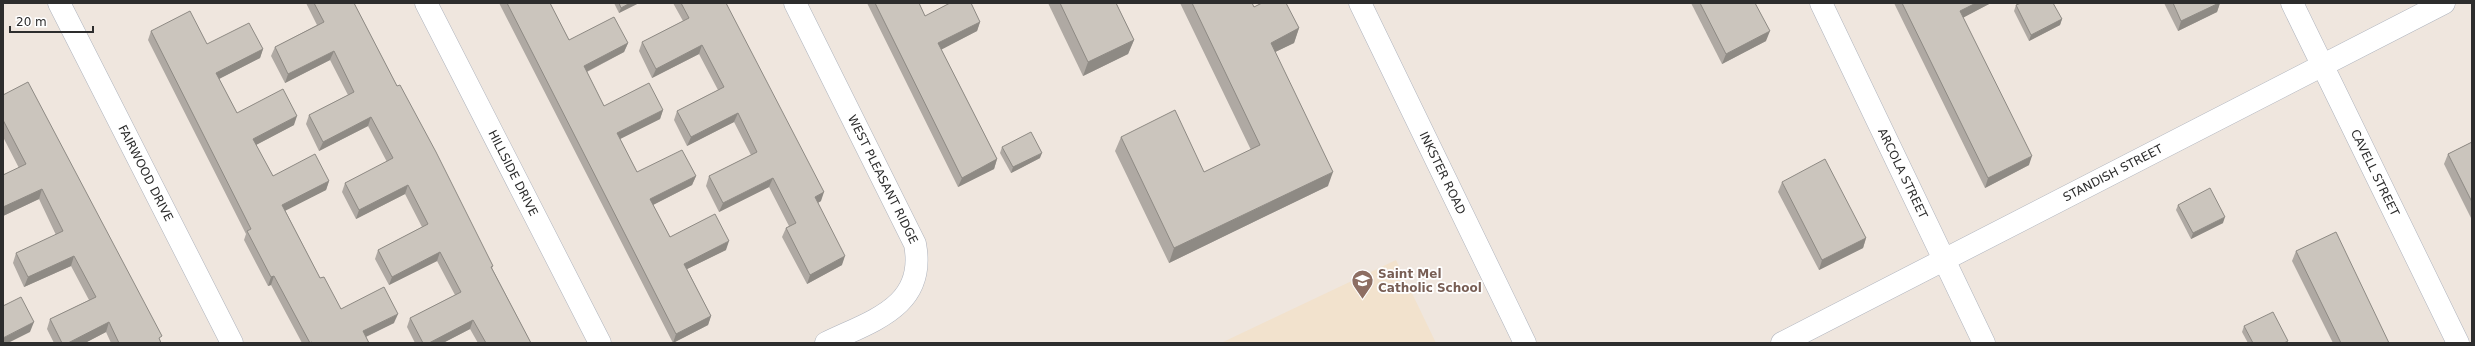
<svg xmlns="http://www.w3.org/2000/svg" width="2475" height="346" font-family="'DejaVu Sans',sans-serif">
  <style>
    .education { fill: #f2e2cd }
    .lines { fill: none; stroke-linecap: round; stroke-linejoin: round }
    .minor-casing { stroke: #aeb3bd; stroke-width: 23 }
    .secondary-casing { stroke: #aeb3bd; stroke-width: 23 }
    .minor { stroke: #fff; stroke-width: 22 }
    .secondary { stroke: #fff; stroke-width: 22 }
    .wall { fill: #afa9a3 }
    .shaded-wall { fill: #8e8a84 }
    .building { fill: #cbc5bd; stroke: #8e8a84 }
    .labels { text-anchor: middle; stroke-width: 3.5; stroke-linejoin: round; paint-order: stroke }
    .street-label { font-size: 12px; fill: #2d2d2d; stroke: #fff }
    .education-label { font-size: 12px; font-weight: bold; fill: #785e54; stroke: #fff; text-anchor: start }
  </style>
  <rect width="100%" height="100%" fill="#efe6de"/>
  <path class="education" d="M1396,260l40,83h-215z"/>
  <g class="lines">
    <defs>
      <g id="minor">
        <path id="s1" d="M59,3l173,340"/>
        <path id="s2" d="M426,3l174,340"/>
        <path id="s3" d="M795,3l120,241c12,63 -44,77 -89,99"/>
        <path id="s4" d="M1821,3l163,340"/>
        <path id="s5" d="M2292,3l166,340"/>
        <path id="s6" d="M1782,343l662,-340"/>
      </g>
      <g id="secondary">
        <path id="s7" d="M1360,3l165,340"/>
      </g>
    </defs>
    <use href="#minor" class="minor-casing"/>
    <use href="#secondary" class="secondary-casing"/>
    <use href="#minor" class="minor"/>
    <use href="#secondary" class="secondary"/>
  </g>
  <g class="wall">
    <path d="M306,3h48l43,83 96,180 -1,2 39,75h-53l-8,-14 -27,14h-28l-8,-16 3,-9 45,-23 -18,-34 -48,24 -14,-26 3,-9 44,-23 -17,-33 -49,25 -14,-27 3,-9 42,-21 -19,-36 -49,25 -13,-27 3,-9 39,-20 -18,-35 -45,23 -14,-27 4,-9 42,-22z"/>
    <path d="M499,3h51l19,37 59,3 -4,9 -37,20 17,34 59,4 -3,9 -40,20 17,33 59,4 -4,9 -39,20 17,32 56,13 -39,19 24,47 -3,9 -35,18z"/>
    <path d="M614,3h25l-20,10z"/>
    <path d="M673,3h53l95,198 -3,2 24,62 -35,19 -25,-47 4,-9 3,-2 -20,-39 -50,25 -13,-26 3,-10 42,-21 -17,-33 -47,24 -13,-26 3,-9 41,-21 -19,-36 -47,24 -13,-27 3,-9 41,-21z"/>
    <path d="M867,3h52l6,13 55,6 -3,9 -36,18 56,110 -3,10 -36,18z"/>
    <path d="M1048,3h68l18,37 -6,14 -45,22z"/>
    <path d="M1180,3h72l2,4 45,21 -5,15 -19,9 53,134 -159,77 -54,-112 6,-14 83,35 47,-22z"/>
    <path d="M1691,3h64l11,38 -44,23z"/>
    <path d="M1894,3h97l-28,14 66,148 -44,23z"/>
    <path d="M2164,3h56l-3,9 -39,19z"/>
    <path d="M2016,5l46,14 -2,6 -31,16 -15,-30z"/>
    <path d="M151,31l56,13 56,5 -3,9 -41,21 18,34 57,12 -38,20 17,31 56,5 -3,9 -41,20 35,68 21,31 53,14 -28,14 3,6h-67l-31,-58 -3,1 -24,-46 2,-6 -98,-194z"/>
    <path d="M3,95l157,245 1,3h-50l-5,-11 -21,11h-31l-7,-14 3,-10 39,-19 -18,-34 -47,21 -11,-24 3,-10 40,-18 -17,-36 -36,17v-41l16,-7 -16,-31z"/>
    <path d="M2472,142v78l-28,-56 4,-10z"/>
    <path d="M1002,147l38,11 -29,15 -11,-20z"/>
    <path d="M1782,182l84,56 -3,10 -44,22 -41,-78z"/>
    <path d="M2178,205l45,18 -32,16 -15,-29z"/>
    <path d="M2296,251l93,92h-56l-41,-82z"/>
    <path d="M2244,326l43,17h-39l-6,-11z"/>
  </g>
  <g class="shaded-wall">
    <path d="M630,3h9l-20,10 2,-5z"/>
    <path d="M1976,3h15l-34,18 3,-10z"/>
    <path d="M2219,3h1l-3,9 -39,19 3,-10z"/>
    <path d="M2062,19l-2,6 -31,16 2,-6z"/>
    <path d="M980,22l-3,9 -42,22 3,-10z"/>
    <path d="M1299,28l-5,15 -29,14 6,-14z"/>
    <path d="M1770,31l-4,10 -44,23 4,-10z"/>
    <path d="M1134,40l-6,14 -45,22 5,-14z"/>
    <path d="M628,43l-4,9 -44,23 4,-9z"/>
    <path d="M702,45l-3,9 -47,24 4,-9z"/>
    <path d="M263,49l-3,9 -47,24 3,-9z"/>
    <path d="M334,51l-4,9 -45,23 3,-9z"/>
    <path d="M663,110l-3,9 -46,23 3,-9z"/>
    <path d="M738,113l-4,9 -47,24 4,-9z"/>
    <path d="M297,116l-3,9 -44,23 3,-9z"/>
    <path d="M371,117l-3,9 -49,25 4,-9z"/>
    <path d="M1042,153l-2,5 -29,15 2,-6z"/>
    <path d="M2032,156l-3,9 -44,23 3,-10z"/>
    <path d="M997,159l-3,10 -36,18 4,-9z"/>
    <path d="M1333,172l-5,14 -159,77 5,-15z"/>
    <path d="M696,176l-4,9 -45,23 3,-9z"/>
    <path d="M773,178l-4,9 -50,25 4,-9z"/>
    <path d="M329,181l-3,9 -47,24 3,-9z"/>
    <path d="M408,185l-3,9 -49,25 3,-9z"/>
    <path d="M42,189l-3,10 -36,17v-9z"/>
    <path d="M824,192l-3,9 -9,5 3,-9z"/>
    <path d="M2225,217l-2,6 -32,16 2,-6z"/>
    <path d="M1866,238l-3,10 -44,22 3,-10z"/>
    <path d="M729,241l-3,9 -45,22 3,-8z"/>
    <path d="M440,252l-3,9 -48,24 3,-8z"/>
    <path d="M74,256l-3,10 -47,21 4,-10z"/>
    <path d="M845,256l-3,9 -35,19 3,-9z"/>
    <path d="M274,276l-3,9 -3,1 3,-9z"/>
    <path d="M398,314l-4,9 -35,17 4,-9z"/>
    <path d="M711,316l-3,9 -35,18 3,-9z"/>
    <path d="M473,320l-3,9 -27,14h-14z"/>
    <path d="M34,322l-4,10 -22,11h-5v-5z"/>
    <path d="M109,322l-3,10 -21,11h-17z"/>
  </g>
  <g class="building">
    <path d="M314,3h40l43,83 3,-1 36,67 57,114 -2,1 40,76h-45l-13,-23 -44,23h-6l-13,-25 51,-26 -21,-40 -48,25 -14,-27 50,-26 -20,-39 -49,25 -14,-27 48,-25 -22,-41 -48,25 -14,-27 45,-23 -20,-41 -46,23 -13,-27 49,-25z"/>
    <path d="M507,3h43l19,37 45,-23 14,26 -44,23 20,40 45,-23 14,27 -46,23 20,39 45,-22 14,26 -46,23 20,38 45,-23 14,27 -45,23 27,52 -35,18z"/>
    <path d="M619,3h11l-9,5z"/>
    <path d="M681,3h45l98,189 -9,5 30,59 -35,19 -24,-47 10,-5 -23,-45 -50,25 -14,-27 48,-24 -19,-39 -47,24 -14,-26 47,-24 -22,-42 -46,24 -14,-27 47,-24z"/>
    <path d="M875,3h44l6,13 25,-13h21l9,19 -42,21 59,116 -35,19z"/>
    <path d="M1060,3h56l18,37 -46,22z"/>
    <path d="M1192,3h60l2,4 8,-4h24l13,25 -28,15 62,129 -159,76 -53,-111 54,-27 29,62 56,-27z"/>
    <path d="M1700,3h55l15,28 -44,23z"/>
    <path d="M1902,3h74l-16,8 72,145 -44,22z"/>
    <path d="M2021,3h32l9,16 -31,16 -15,-30z"/>
    <path d="M2173,3h46l-38,18z"/>
    <path d="M190,11l17,33 42,-21 14,26 -47,24 21,40 46,-24 14,27 -44,23 20,37 42,-22 14,27 -47,24 38,73 4,-1 17,32 43,-22 14,27 -35,17 6,12h-57v-1l-2,1 -36,-67 -3,1 -24,-46 4,-2 -100,-198z"/>
    <path d="M28,82l134,254 -3,2 2,5h-42l-10,-21 -41,21h-6l-12,-24 46,-22 -22,-41 -46,21 -12,-24 47,-22 -21,-42 -39,18v-32l23,-11 -23,-44v-25z"/>
    <path d="M1031,132l11,21 -29,14 -11,-20z"/>
    <path d="M2472,142v60l-24,-48z"/>
    <path d="M1825,159l41,79 -44,22 -40,-78z"/>
    <path d="M2210,188l15,29 -32,16 -15,-28z"/>
    <path d="M2336,232l53,111h-48l-45,-92z"/>
    <path d="M21,297l13,25 -31,16v-32z"/>
    <path d="M2273,312l15,29 -4,2h-31l-9,-17z"/>
  </g>
  <defs>
    <symbol id="school-pin" viewBox="-11 -11 22 30"><path d="M0 17L-7.5 6A9.5 9.5 0 1 1 7.5 6Z" fill="#8d6e63" stroke="#fff"/><path d="M0-5L7-2L0 1L-7-2ZM-4 1L0 2.5L4 1V4Q0 6-4 4Z" fill="#fff"/></symbol>
  </defs>
  <g fill-rule="evenodd">
    <use href="#school-pin" x="1350" y="268" width="25" height="34"/>
  </g>
  <g class="labels">
    <g class="street-label">
      <text dy="4" stroke="none"><textPath href="#s1" startOffset="191">FAIRWOOD DRIVE</textPath></text>
      <text dy="4" stroke="none"><textPath href="#s2" startOffset="191">HILLSIDE DRIVE</textPath></text>
      <text dy="4" stroke="none"><textPath href="#s7" startOffset="189">INKSTER ROAD</textPath></text>
      <text dy="4" stroke="none"><textPath href="#s4" startOffset="189">ARCOLA STREET</textPath></text>
      <text dy="4" stroke="none"><textPath href="#s6" startOffset="372">STANDISH STREET</textPath></text>
      <text dy="4" stroke="none"><textPath href="#s5" startOffset="189">CAVELL STREET</textPath></text>
      <text dy="4" stroke="none"><textPath href="#s3" startOffset="197">WEST PLEASANT RIDGE</textPath></text>
    </g>
    <g class="education-label">
      <text x="1378" y="278">Saint Mel<tspan x="1378" dy="14">Catholic School</tspan></text>
    </g>
  </g>
  <rect width="2475" height="346" fill="none" stroke="#2d2d2d" stroke-width="8"/>
  <path d="M10 26v6h83v-6" fill="none" stroke="#2d2d2d" stroke-width="2"/>
  <text x="16" y="26" font-size="12" fill="#2d2d2d" stroke="#ffffff" stroke-width="3" paint-order="stroke">20 m</text>
</svg>
